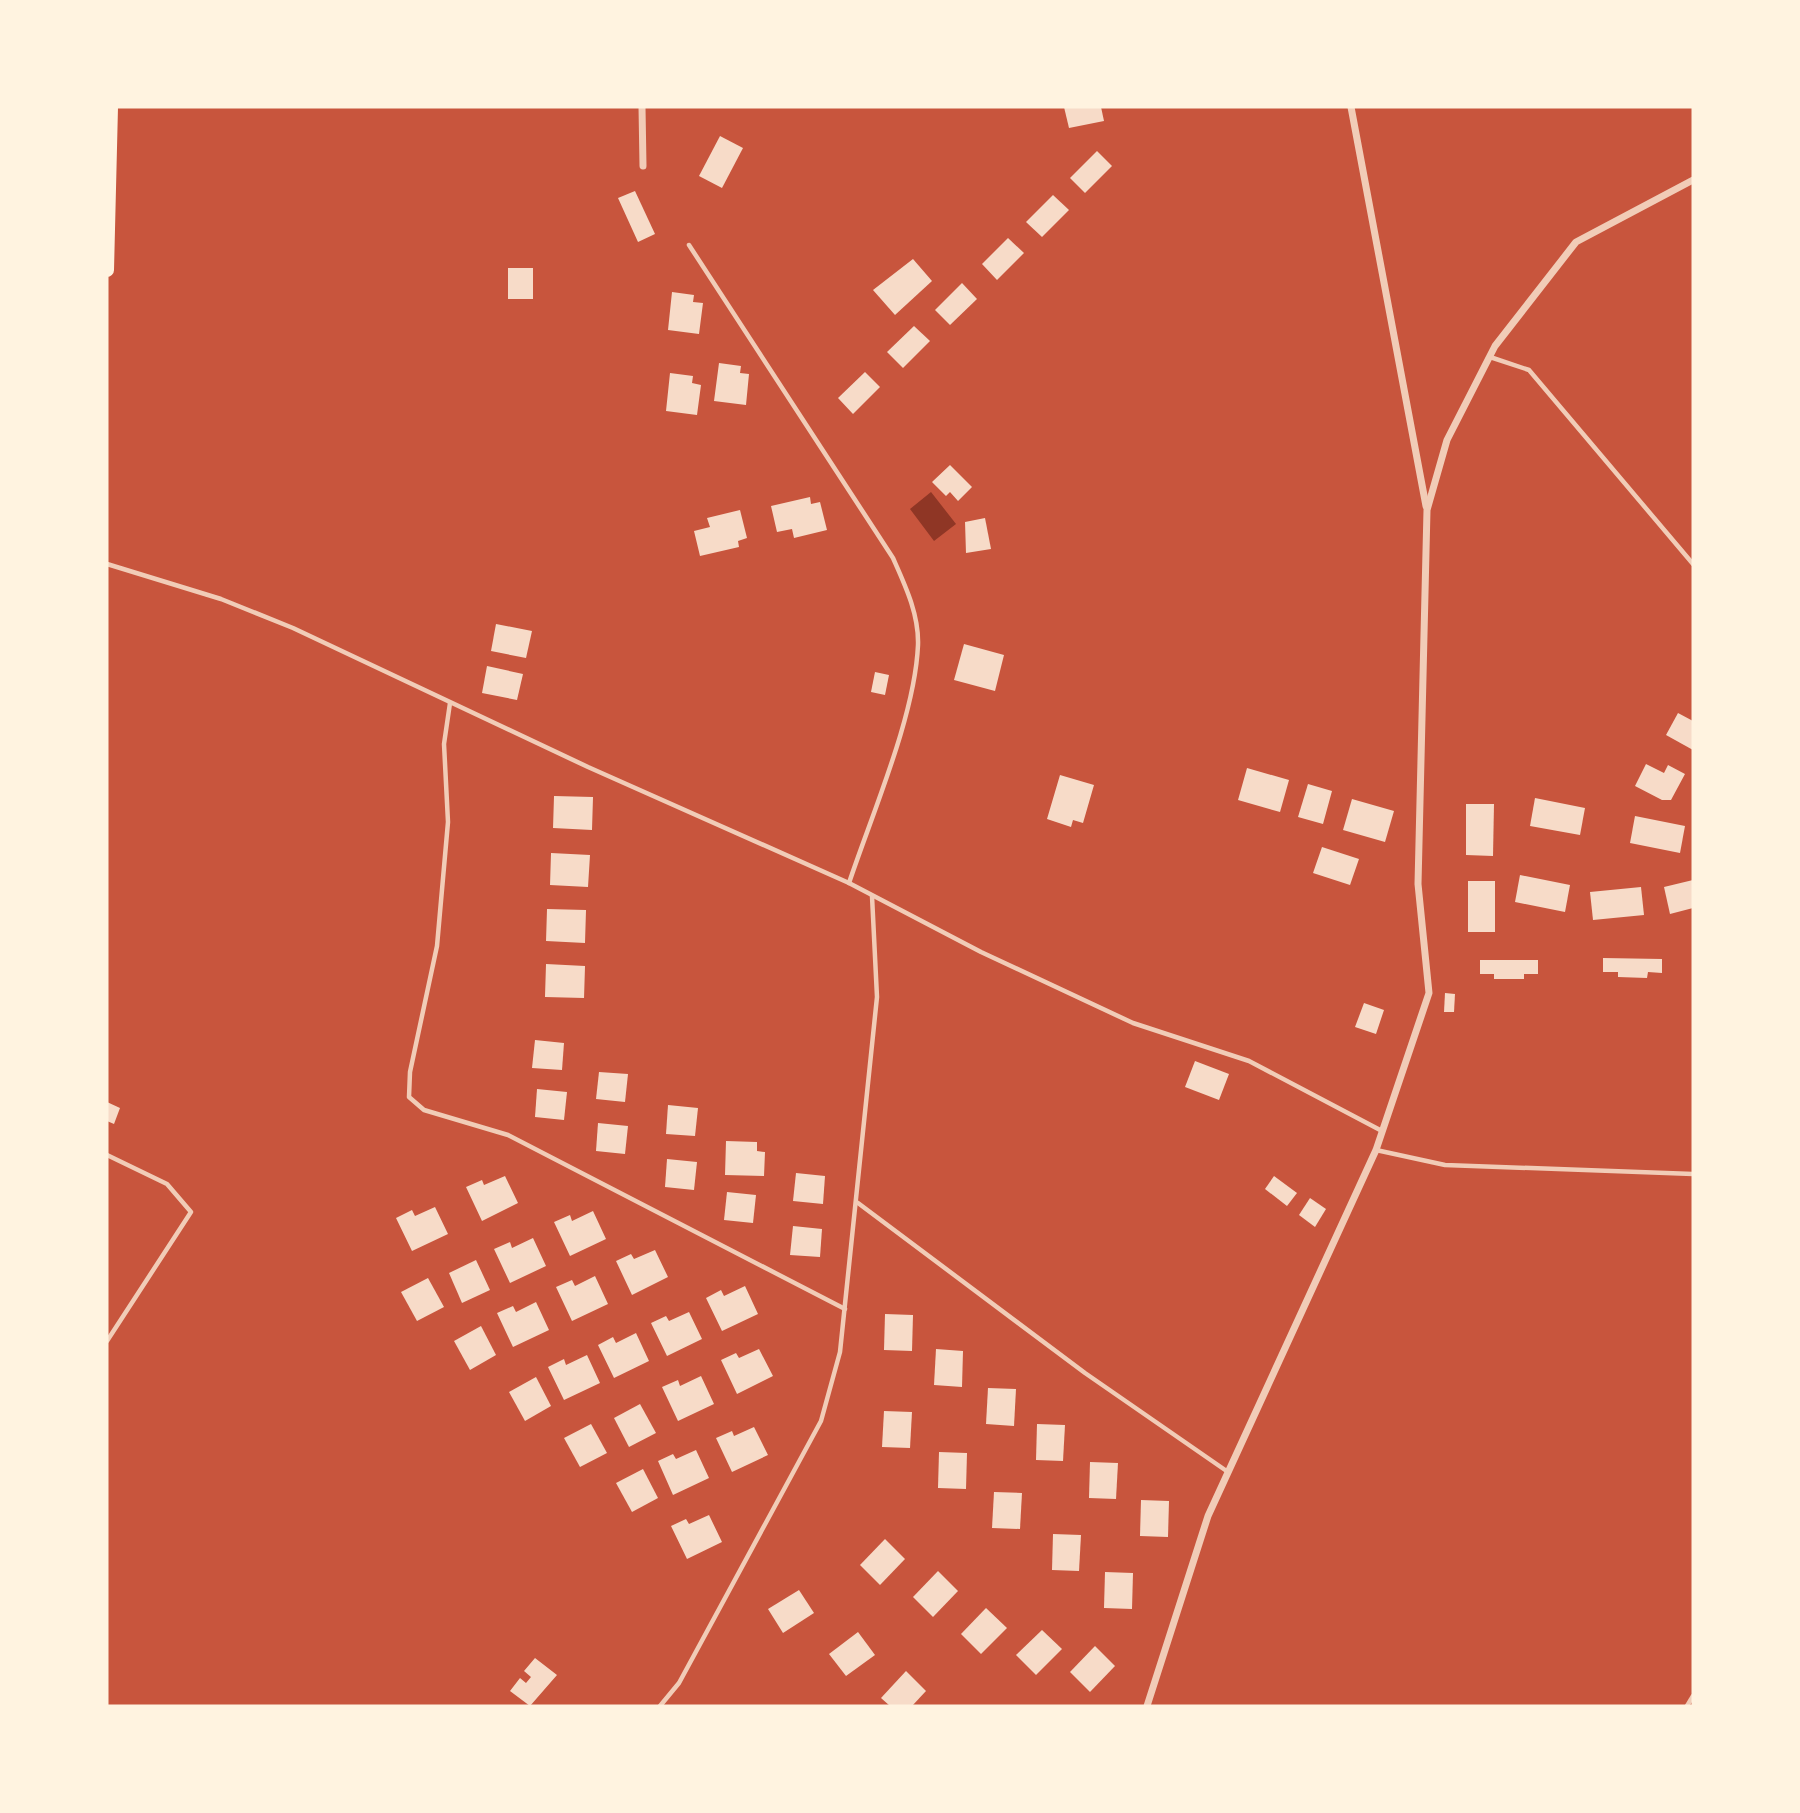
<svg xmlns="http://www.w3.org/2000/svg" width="1800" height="1813" font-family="Cabin,sans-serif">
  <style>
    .water { fill: #8f3625 }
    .building { fill: #f7dbc8 }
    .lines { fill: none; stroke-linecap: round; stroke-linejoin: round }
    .service { stroke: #f1ccb7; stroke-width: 4.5 }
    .minor { stroke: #f1ccb7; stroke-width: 7 }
    .primary { stroke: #fff3e0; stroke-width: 14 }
  </style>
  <rect width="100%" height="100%" fill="#c8553d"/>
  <path class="water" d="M931,492l25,32 -22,17 -24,-32z"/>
  <g class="building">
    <path d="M1064,107h37l3,14 -35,7z"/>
    <path d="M720,136l23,12 -21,40 -23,-12z"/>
    <path d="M1097,151l15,15 -27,27 -15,-15z"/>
    <path d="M635,191l20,43 -17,8 -20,-44z"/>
    <path d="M1053,195l16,15 -27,27 -16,-15z"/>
    <path d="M1008,238l16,15 -27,27 -15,-16z"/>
    <path d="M913,259l19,22 -37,34 -22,-25z"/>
    <rect x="508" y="268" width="25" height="31"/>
    <path d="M962,283l15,16 -27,26 -15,-15z"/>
    <path d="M672,292l22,3 -1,7 10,1 -4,31 -31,-4z"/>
    <path d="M914,326l16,15 -27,27 -16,-16z"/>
    <path d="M719,363l22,3 -1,7 9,1 -3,31 -32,-4z"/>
    <path d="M865,372l15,15 -27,27 -15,-16z"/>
    <path d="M670,373l23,3 -1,7 9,2 -4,30 -31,-4z"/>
    <path d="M950,465l22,22 -14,14 -8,-9 -4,4 -14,-14z"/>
    <path d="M810,497l1,7 9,-2 7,28 -33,8 -2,-9 -15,3 -6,-26z"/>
    <path d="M740,510l7,28 -9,3 1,6 -39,9 -6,-25 16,-4 -3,-9z"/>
    <path d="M985,518l6,31 -25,4 -1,-31z"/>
    <path d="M496,624l36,7 -6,27 -35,-7z"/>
    <path d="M964,644l40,11 -9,36 -41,-11z"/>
    <path d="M487,666l36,8 -6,26 -35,-7z"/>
    <path d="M875,672l14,3 -4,20 -14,-3z"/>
    <path d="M1678,713l15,8v29l-27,-15z"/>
    <path d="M1646,764l18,9 4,-8 17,9 -14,26h-9l-27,-14z"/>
    <path d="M1247,768l42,12 -9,32 -42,-12z"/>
    <path d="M1060,775l34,10 -11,38 -10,-3 -2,7 -24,-8z"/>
    <path d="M1308,784l24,7 -9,33 -25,-7z"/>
    <path d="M554,796l39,1 -1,33 -39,-2z"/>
    <path d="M1535,798l50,10 -5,27 -50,-9z"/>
    <path d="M1352,799l42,12 -9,31 -42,-12z"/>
    <path d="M1466,804h28l-1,52 -27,-1z"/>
    <path d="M1635,816l50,10 -5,27 -50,-10z"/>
    <path d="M1322,847l37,12 -9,26 -37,-12z"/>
    <path d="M551,853l39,2 -2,32 -38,-2z"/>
    <path d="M1520,875l50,10 -5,27 -50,-10z"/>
    <path d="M1693,880v28l-23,6 -6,-27z"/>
    <rect x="1468" y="881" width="27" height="51"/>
    <path d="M1641,887l3,28 -51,5 -3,-28z"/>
    <path d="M547,909l39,1 -1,33 -39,-2z"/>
    <path d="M1603,958l59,1v14l-14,-1 -1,6 -29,-1v-5h-15z"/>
    <path d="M1480,960h58v14h-14v5h-30v-5h-14z"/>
    <path d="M546,964l39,2 -1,32 -39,-1z"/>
    <path d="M1445,993l10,1 -1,18h-10z"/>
    <path d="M1364,1003l20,7 -8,24 -21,-7z"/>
    <path d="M535,1040l29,3 -2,27 -30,-2z"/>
    <path d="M1195,1061l34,13 -10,26 -34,-13z"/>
    <path d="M599,1072l29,2 -3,28 -29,-3z"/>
    <path d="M537,1089l30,3 -3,28 -29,-3z"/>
    <path d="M107,1102l13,6 -6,16 -7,-3z"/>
    <path d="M668,1105l30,3 -3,28 -29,-2z"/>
    <path d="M598,1123l30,3 -3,28 -29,-3z"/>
    <path d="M726,1141l31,1v9l8,1 -1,24 -39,-1z"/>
    <path d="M667,1159l30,3 -3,28 -29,-3z"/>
    <path d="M796,1173l29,3 -2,28 -30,-3z"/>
    <path d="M505,1176l13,27 -36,18 -16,-34 16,-7 2,5z"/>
    <path d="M1274,1176l23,17 -10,13 -22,-17z"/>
    <path d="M727,1192l29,3 -3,28 -29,-3z"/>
    <path d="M1310,1198l16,11 -11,18 -16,-12z"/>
    <path d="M435,1207l13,27 -36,17 -16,-33 16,-8 3,6z"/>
    <path d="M593,1211l13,28 -36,17 -16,-34 16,-7 2,6z"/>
    <path d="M793,1226l29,3 -2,28 -30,-2z"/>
    <path d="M533,1238l13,28 -36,17 -16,-34 16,-7 2,6z"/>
    <path d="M655,1250l13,27 -36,18 -16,-34 15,-7 3,5z"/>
    <path d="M476,1260l14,30 -28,13 -13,-30z"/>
    <path d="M595,1276l13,28 -36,17 -16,-34 16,-7 3,6z"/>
    <path d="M428,1278l16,29 -27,14 -16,-29z"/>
    <path d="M745,1286l13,28 -36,17 -16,-33 15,-8 3,6z"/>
    <path d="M536,1302l13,28 -36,17 -16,-34 16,-7 3,6z"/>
    <path d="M689,1312l13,27 -35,17 -16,-33 15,-7 3,5z"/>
    <path d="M885,1314l28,1 -1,36 -28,-1z"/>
    <path d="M481,1326l15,29 -26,15 -16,-29z"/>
    <path d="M636,1333l13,28 -35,17 -16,-33 15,-8 3,6z"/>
    <path d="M759,1349l14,27 -36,18 -16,-34 15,-7 3,5z"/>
    <path d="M936,1349l27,2 -1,36 -28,-2z"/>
    <path d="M587,1355l13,28 -36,17 -16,-33 16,-8 2,6z"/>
    <path d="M701,1376l13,28 -36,17 -16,-34 16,-7 2,6z"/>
    <path d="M536,1377l15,29 -26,15 -16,-29z"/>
    <path d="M988,1388l28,1 -2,37 -28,-2z"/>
    <path d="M640,1404l16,29 -27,14 -15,-29z"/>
    <path d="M884,1411l28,1 -2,36 -28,-1z"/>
    <path d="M591,1424l16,29 -27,14 -16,-29z"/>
    <path d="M1037,1424l28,1 -2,36 -27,-1z"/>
    <path d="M754,1427l14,28 -36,17 -16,-34 16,-7 2,5z"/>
    <path d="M696,1450l13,28 -36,17 -15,-34 15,-7 3,5z"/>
    <path d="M939,1452l28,1 -1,36 -28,-1z"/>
    <path d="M1090,1462l28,1 -2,36 -27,-1z"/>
    <path d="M643,1469l15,29 -26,14 -16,-29z"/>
    <path d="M994,1492l28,1 -2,36 -28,-1z"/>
    <path d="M1141,1500l28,1 -1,36 -28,-1z"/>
    <path d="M709,1515l13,27 -35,17 -16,-33 15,-7 3,5z"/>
    <path d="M1053,1534l28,1 -2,36 -27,-1z"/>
    <path d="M885,1539l20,20 -25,26 -20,-20z"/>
    <path d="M938,1571l20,20 -25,26 -20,-20z"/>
    <path d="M1105,1572l28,1 -1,36 -28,-1z"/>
    <path d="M799,1590l15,23 -31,20 -15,-24z"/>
    <path d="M986,1608l21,20 -26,26 -20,-20z"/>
    <path d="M1042,1630l20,19 -26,26 -20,-20z"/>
    <path d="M858,1632l17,23 -29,21 -17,-22z"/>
    <path d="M1095,1646l20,20 -25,26 -20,-20z"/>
    <path d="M535,1658l22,17 -27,31 -20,-15 10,-13 6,5 5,-6 -7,-6z"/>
    <path d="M906,1671l20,20 -14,15h-22l-9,-8z"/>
  </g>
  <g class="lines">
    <g class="service">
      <path d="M689,245l204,313c12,27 26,56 25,87 -3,71 -46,169 -69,238"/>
      <path d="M1490,357l39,13 164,194"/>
      <path d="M107,564l114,35 72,29 295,139 261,116 132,69 152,71 116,38 133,70"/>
      <path d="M450,703l-6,41 4,78 -11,124 -27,126 -1,25 15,13 84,25 337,174"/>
      <path d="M1376,1150l69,15 248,9"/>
      <path d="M107,1155l60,29 24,28 -84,129"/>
      <path d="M858,1203l227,170 143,99"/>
      <path d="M660,1706l19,-23 142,-262 19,-69 37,-355 -5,-101"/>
      <path d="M1687,1706l6,-10"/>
    </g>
    <g class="minor">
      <path d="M642,107l1,59"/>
      <path d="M1351,107l75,399"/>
      <path d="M1147,1706l61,-190 168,-366 53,-157 -11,-109 9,-374 20,-70 48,-94 81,-104 117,-62"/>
    </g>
    <path class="primary" d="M107,270l4,-163"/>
  </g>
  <rect width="1800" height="1813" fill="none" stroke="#fff3e0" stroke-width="217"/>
</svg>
